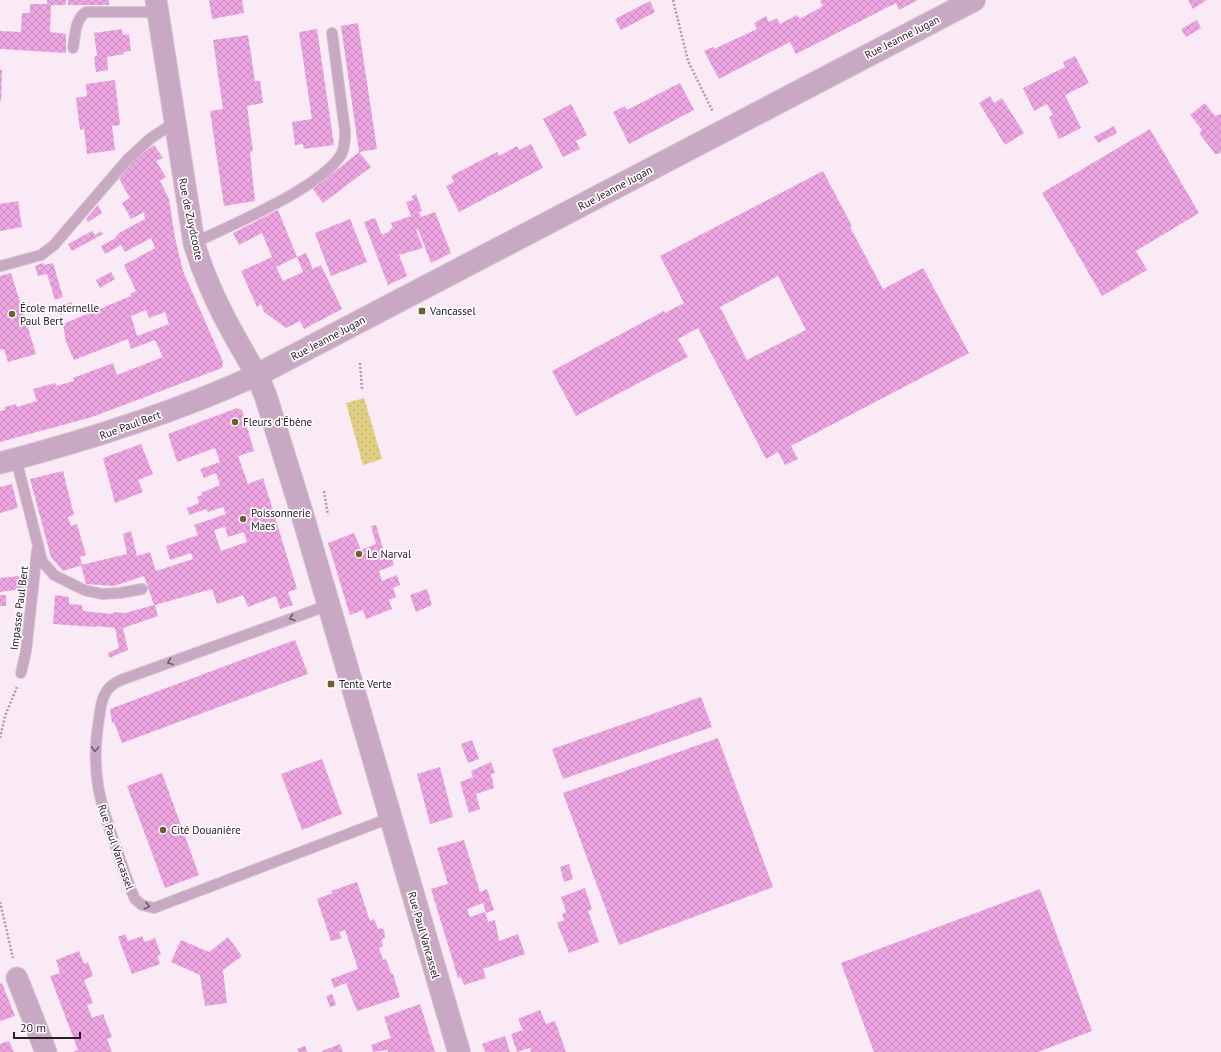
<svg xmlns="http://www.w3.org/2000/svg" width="1221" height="1052" font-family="'PT Sans',sans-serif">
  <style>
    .grass { fill: url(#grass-dots) }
    .building { fill: url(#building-cross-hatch); fill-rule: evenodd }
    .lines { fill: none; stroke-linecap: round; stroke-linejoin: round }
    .service-casing { stroke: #d4c6d0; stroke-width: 12 }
    .minor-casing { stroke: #d4c6d0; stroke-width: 23 }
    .tertiary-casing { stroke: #d4c6d0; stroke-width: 24 }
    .path { stroke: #a89da6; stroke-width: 2.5; stroke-dasharray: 2 2; stroke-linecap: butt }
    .service { stroke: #c8a8c2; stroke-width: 10 }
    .minor { stroke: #c8a8c2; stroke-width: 21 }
    .tertiary { stroke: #c8a8c2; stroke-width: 22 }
    .oneway { stroke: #6e5d6b }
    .poi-dot { fill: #6d622f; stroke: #fffbfe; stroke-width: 1.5 }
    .labels { text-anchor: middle; stroke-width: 3.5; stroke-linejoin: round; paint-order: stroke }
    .street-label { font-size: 11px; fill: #252024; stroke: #fffbfe }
    .poi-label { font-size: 11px; fill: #252024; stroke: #fffbfe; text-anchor: start }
  </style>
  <defs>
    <pattern id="grass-dots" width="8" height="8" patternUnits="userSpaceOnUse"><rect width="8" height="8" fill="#e0cf82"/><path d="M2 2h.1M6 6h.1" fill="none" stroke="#c0b170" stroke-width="1.8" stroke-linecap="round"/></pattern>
    <pattern id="building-cross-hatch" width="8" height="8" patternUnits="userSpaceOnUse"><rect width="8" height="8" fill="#eca5e0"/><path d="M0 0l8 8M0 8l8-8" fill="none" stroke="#ca8ec0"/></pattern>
  </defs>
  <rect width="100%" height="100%" fill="#faeaf6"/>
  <path class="grass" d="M364,398l18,61 -19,6 -17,-62z"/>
  <g class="building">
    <path d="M47,0h19v5h-15l-1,27 16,2v19l-66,-4v-18l21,1 1,-19h8v-9h17z"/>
    <rect x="68" y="0" width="41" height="5"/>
    <path d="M209,0h33l2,13 -32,6z"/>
    <path d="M822,0h96l-19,10 -3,-7 -100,51 -6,-12 -71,37 -15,-28 9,-4 1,2 43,-20 -3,-6 12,-7 3,6 8,-4 3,6 17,-9 3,4 23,-13 -3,-5z"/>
    <path d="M1188,0h19l-14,9z"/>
    <path d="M650,1l5,11 -34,18 -6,-11z"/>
    <path d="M1197,20l4,8 -15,9 -5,-8z"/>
    <path d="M358,23l19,126 -18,3 -18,-126z"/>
    <path d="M122,29l1,6 6,-1 2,17 -8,1 1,2 -17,3 1,13 -12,2 -2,-15 3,-1 -3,-23z"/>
    <path d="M317,29l17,116 -30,4 -1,-5 -8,1 -3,-23 20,-3 -13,-87z"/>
    <path d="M248,35l7,46h5l3,22 -16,3 6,45 -3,1 5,49 -31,5 -14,-95 13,-2 -10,-69z"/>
    <path d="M1075,56l14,27 -24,12 16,33 -22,11 -10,-22 4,-2 -6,-11 -13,7 -11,-23 42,-21 -2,-5z"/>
    <path d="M0,70h2l-1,31h-1z"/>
    <path d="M115,80l5,45 -8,1 3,24 -28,4 -3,-25 -4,1 -4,-32 11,-2 -1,-12z"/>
    <path d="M680,83l14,27 -65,34 -16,-32 12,-6 2,4z"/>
    <path d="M990,96l4,7 8,-5 22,35 -19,12 -26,-42z"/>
    <path d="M1205,103l10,13 6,-2v38l-2,2h-4l-16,-21 3,-3 -12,-15z"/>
    <path d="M571,104l16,31 -11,6 4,8 -17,8 -20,-38z"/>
    <path d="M1114,126l3,7 -19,10 -4,-6z"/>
    <path d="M1150,129l49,84 -63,38 11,19 -45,26 -60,-103z"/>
    <path d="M531,144l12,24 -84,44 -13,-26 8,-4 -3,-6 46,-24 2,4 18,-10 2,4z"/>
    <path d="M154,145l9,13 -7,3 10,16 -6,4 9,18 6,39 8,33 40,91 -1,6 -130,49 -92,25v-31l5,-1v-3l11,-3 1,3 20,-6 -4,-12 22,-6 1,3 18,-5 -1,-3 40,-15 4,12 46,-18 -8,-17 -24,9 -3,-10 -54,21 -8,-18 -3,-18 68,-28 -1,-2 6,-3 -12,-26 31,-17 -4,-10 -26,14 -4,-7 -16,9 -4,-8 13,-7 5,-6 26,-14 -1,-7 -13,7 -9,-16 8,-5 -11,-19 16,-20zM146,310l3,8 16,-6 4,12 -32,12 -6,-20z"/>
    <path d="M359,152l12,15 -48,36 -10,-14z"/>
    <path d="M823,171l29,55 -2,1 33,62 40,-21 46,85 -178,93 7,13 -13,6 -7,-13 -12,7 -68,-131 -20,11 10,18 -112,59 -24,-45 112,-60 1,2 19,-10 -24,-47zM778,276l28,54 -59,30 -27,-53z"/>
    <path d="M416,194l6,17 -3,1 2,5 14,-5 16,41 -20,10 -13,-34 -2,1 7,18 -24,7 8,21 -19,9 -24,-63 11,-4 7,17 8,-4v-2l3,-1 -2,-5 20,-7 -5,-14 7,-2 -1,-4z"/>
    <path d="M18,201l4,26 -22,4v-27z"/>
    <path d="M98,205l4,8 -14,9 -2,-3z"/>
    <path d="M278,210l19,47 9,-4 7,16 8,-4 21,44 -38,20 -4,-8 -14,7 -22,-16 -3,-8 -4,3 -16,-36 31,-14 -10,-24 -23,12 -6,-12zM297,257l6,15 -20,9 -7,-14z"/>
    <path d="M350,219l17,43 -36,14 -16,-43z"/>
    <path d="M92,231l3,4 6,-4 2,3 -31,17 -4,-7z"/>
    <path d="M43,263l1,2 9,-2 10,34 -8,3 -8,-26 -9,2 -3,-10z"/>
    <path d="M111,272l4,7 -15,9 -4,-8z"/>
    <path d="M11,273l25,81 -28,8 -4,-13 -4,1v-74z"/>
    <path d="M71,302l2,7 -13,6 -3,-7z"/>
    <path d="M237,408l5,2 12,41 -16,5 10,28 15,-6 34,111 -9,3 5,13 -13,4 -4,-13 -28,11 -5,-12 -26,9 -5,-15 -57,16 3,11 -35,12 5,22 -19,8 -1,-5 11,-5 -4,-20 -19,-2v1l-43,-3 2,-29 14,2v7l13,1 1,6 30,3v-2l12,1 29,-8 -10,-29 -30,10 -28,-2 -5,-19 46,-11 -4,-20 8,-3 6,25 13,-4 6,19 37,-12 -2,-6 -21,7 -4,-14 32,-11 -4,-10 32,-11 -3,-7 -15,5 -2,-3 -17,6 -2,-7 12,-5 -2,-6 5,-2 -1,-2 19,-8 -4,-12 -12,5 -4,-9 20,-7 -5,-14 -38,14 -9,-28zM225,527l3,10 16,-5 3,10 -26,9 -7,-21z"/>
    <path d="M141,444l12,30 -15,6 5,12 -28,11 -12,-45z"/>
    <path d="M63,471l11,44 -6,2 3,9 6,-2 9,31 -6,2 2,8 -19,6 -12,-14 -21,-78z"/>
    <path d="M12,484l6,24 -18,5v-26z"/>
    <path d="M376,525l10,33 5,-2 3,9 -15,6 3,10 15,-6 3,10 -7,3 3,9 -7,3 3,9 -26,10 -3,-9 -13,5 -22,-72 26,-10 7,17 15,-6 -5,-18z"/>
    <path d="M28,575l1,13 -29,4v-14z"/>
    <path d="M427,589l5,16 -16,7 -6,-17z"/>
    <rect x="0" y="595" width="6" height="11"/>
    <path d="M295,640l13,34 -186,69 -8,-21 -2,1 -2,-14z"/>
    <path d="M701,697l11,30 -149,52 -11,-30z"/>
    <path d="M718,738l55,149 -154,58 -56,-152z"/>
    <path d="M472,740l7,19 -11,4 -7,-19z"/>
    <path d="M322,759l20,55 -40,16 -21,-56z"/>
    <path d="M491,762l4,11 -4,1 3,14 -18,6 4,15 -11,4 -9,-31 13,-5 -2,-6z"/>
    <path d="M440,767l13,50 -23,7 -13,-50z"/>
    <path d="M162,773l37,102 -34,13 -38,-102z"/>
    <path d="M464,840l16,52 7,-3 7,21 -8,3 -3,-10 -16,6 3,8 15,-5 3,10 7,-2 4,21 19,-7 7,20 -42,15 3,9 -22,7 -3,-8 -3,1 -27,-89 17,-5 -11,-36z"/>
    <path d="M569,864l4,15 -9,3 -4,-15z"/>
    <path d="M357,882l13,39 4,-2 4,10 4,-1 2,2 1,8 -4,2 2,6 -4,2 4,12 3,-1 5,14 2,1 7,23 -43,14 -11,-28 -12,5 -3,-9 27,-10 -13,-39 -6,2 3,6 -11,3 -14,-42 16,-6 -2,-2z"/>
    <path d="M585,888l7,21 -4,2 11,31 -30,11 -12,-30 7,-3 -2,-6 4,-2 -5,-15z"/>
    <path d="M1040,889l52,142 -54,21h-164l-33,-89z"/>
    <path d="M125,934l3,7 14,-5 3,6 10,-4 6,17 -4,1 3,8 -28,10 -14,-37z"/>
    <path d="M228,937l14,19 -19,14 4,33 -22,3 -5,-31 -29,-13 10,-22 28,12z"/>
    <path d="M79,951l5,13 4,-2 5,14 -9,4 9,23 -6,2 5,13 11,-4 9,23 -5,2 5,13h-39l5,-2 -28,-74 10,-3 -4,-13z"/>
    <path d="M2,983l13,33 -15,5v-37z"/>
    <path d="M332,994l4,11 -6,2 -4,-11z"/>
    <path d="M420,1004l15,48h-47l-1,-2 -14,2 -2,-7 20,-7 -7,-21z"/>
    <path d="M540,1010l6,14 9,-3 11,31h-35l-1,-4 -13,4 -6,-18 12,-4 -5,-11z"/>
    <path d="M505,1036l5,16h-25l-3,-8z"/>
    <path d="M9,1041l5,11h-14v-8z"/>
    <path d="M340,1044l3,8h-20l-1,-1z"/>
    <path d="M305,1046l2,6h-8l-2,-3z"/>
  </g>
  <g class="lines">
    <defs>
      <g id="service">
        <path d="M73,48c2,-12 2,-29 13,-36h72"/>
        <path d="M194,243c37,-18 125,-54 147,-88 4,-8 4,-16 4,-24l-13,-98"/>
        <path d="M1,266l40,-11 13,-10 74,-86 23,-21 23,-15"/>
        <path d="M16,459l26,102 12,14 30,15 18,4 18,-1 22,-4"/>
        <path d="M329,605l-208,75c-18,7 -20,22 -22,39 -9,53 1,85 19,134 5,15 10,31 17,46l7,6 12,3 236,-90"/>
        <path d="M21,673l5,-22 11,-100"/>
      </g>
      <g id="minor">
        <path d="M0,463c88,-23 174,-50 257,-88 -25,-42 -49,-84 -63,-132l-38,-243"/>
        <path d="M17,978l29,74"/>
      </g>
      <path id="tertiary" d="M459,1052l-158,-542 -35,-113 -9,-22 717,-375"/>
    </defs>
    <use href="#service" class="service-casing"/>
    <use href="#minor" class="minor-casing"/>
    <use href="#tertiary" class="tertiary-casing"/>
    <g class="path">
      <path d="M673,0l15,61 25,51"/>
      <path d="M360,363l2,26"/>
      <path d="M324,491l4,24"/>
      <path d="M0,738l5,-22 12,-29"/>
      <path d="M0,902l13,56"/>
    </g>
    <use href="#service" class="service"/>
    <use href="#minor" class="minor"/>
    <use href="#tertiary" class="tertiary"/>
  </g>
  <defs><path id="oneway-chevron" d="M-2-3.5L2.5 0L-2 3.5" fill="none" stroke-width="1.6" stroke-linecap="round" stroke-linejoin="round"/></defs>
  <g class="oneway">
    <use href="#oneway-chevron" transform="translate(292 618) rotate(160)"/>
    <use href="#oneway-chevron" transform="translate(170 662) rotate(160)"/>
    <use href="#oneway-chevron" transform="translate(95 749) rotate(93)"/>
    <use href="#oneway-chevron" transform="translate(147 906) rotate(13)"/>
  </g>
  <g class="poi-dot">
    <rect x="418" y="307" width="8" height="8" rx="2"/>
    <circle cx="12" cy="314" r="4"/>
    <circle cx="235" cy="422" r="4"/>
    <circle cx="243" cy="519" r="4"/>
    <circle cx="359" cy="554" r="4"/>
    <rect x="327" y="680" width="8" height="8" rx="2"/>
    <circle cx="163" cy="830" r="4"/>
  </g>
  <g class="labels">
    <g class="street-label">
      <text transform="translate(902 37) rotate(-27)" y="4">Rue Jeanne Jugan</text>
      <text transform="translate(615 188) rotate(-28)" y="4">Rue Jeanne Jugan</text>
      <text transform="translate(191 219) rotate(78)" y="4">Rue de Zuydcoote</text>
      <text transform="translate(328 338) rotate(-28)" y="4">Rue Jeanne Jugan</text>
      <text transform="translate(130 425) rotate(-20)" y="4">Rue Paul Bert</text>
      <text transform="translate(19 608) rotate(-83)" y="4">Impasse Paul Bert</text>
      <text transform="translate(116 847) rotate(71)" y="4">Rue Paul Vancassel</text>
      <text transform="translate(424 935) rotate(74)" y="4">Rue Paul Vancassel</text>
    </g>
    <g class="poi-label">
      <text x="20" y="312">École maternelle<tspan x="20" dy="13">Paul Bert</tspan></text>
      <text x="430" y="315">Vancassel</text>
      <text x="243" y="426">Fleurs d'Ébène</text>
      <text x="251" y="517">Poissonnerie<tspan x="251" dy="13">Maes</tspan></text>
      <text x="367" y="558">Le Narval</text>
      <text x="339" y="688">Tente Verte</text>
      <text x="171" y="834">Cité Douanière</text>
    </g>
  </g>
  <path d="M14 1032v6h66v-6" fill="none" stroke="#252024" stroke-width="2"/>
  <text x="20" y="1032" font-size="12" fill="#252024" stroke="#fffbfe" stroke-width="3" paint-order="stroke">20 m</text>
</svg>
